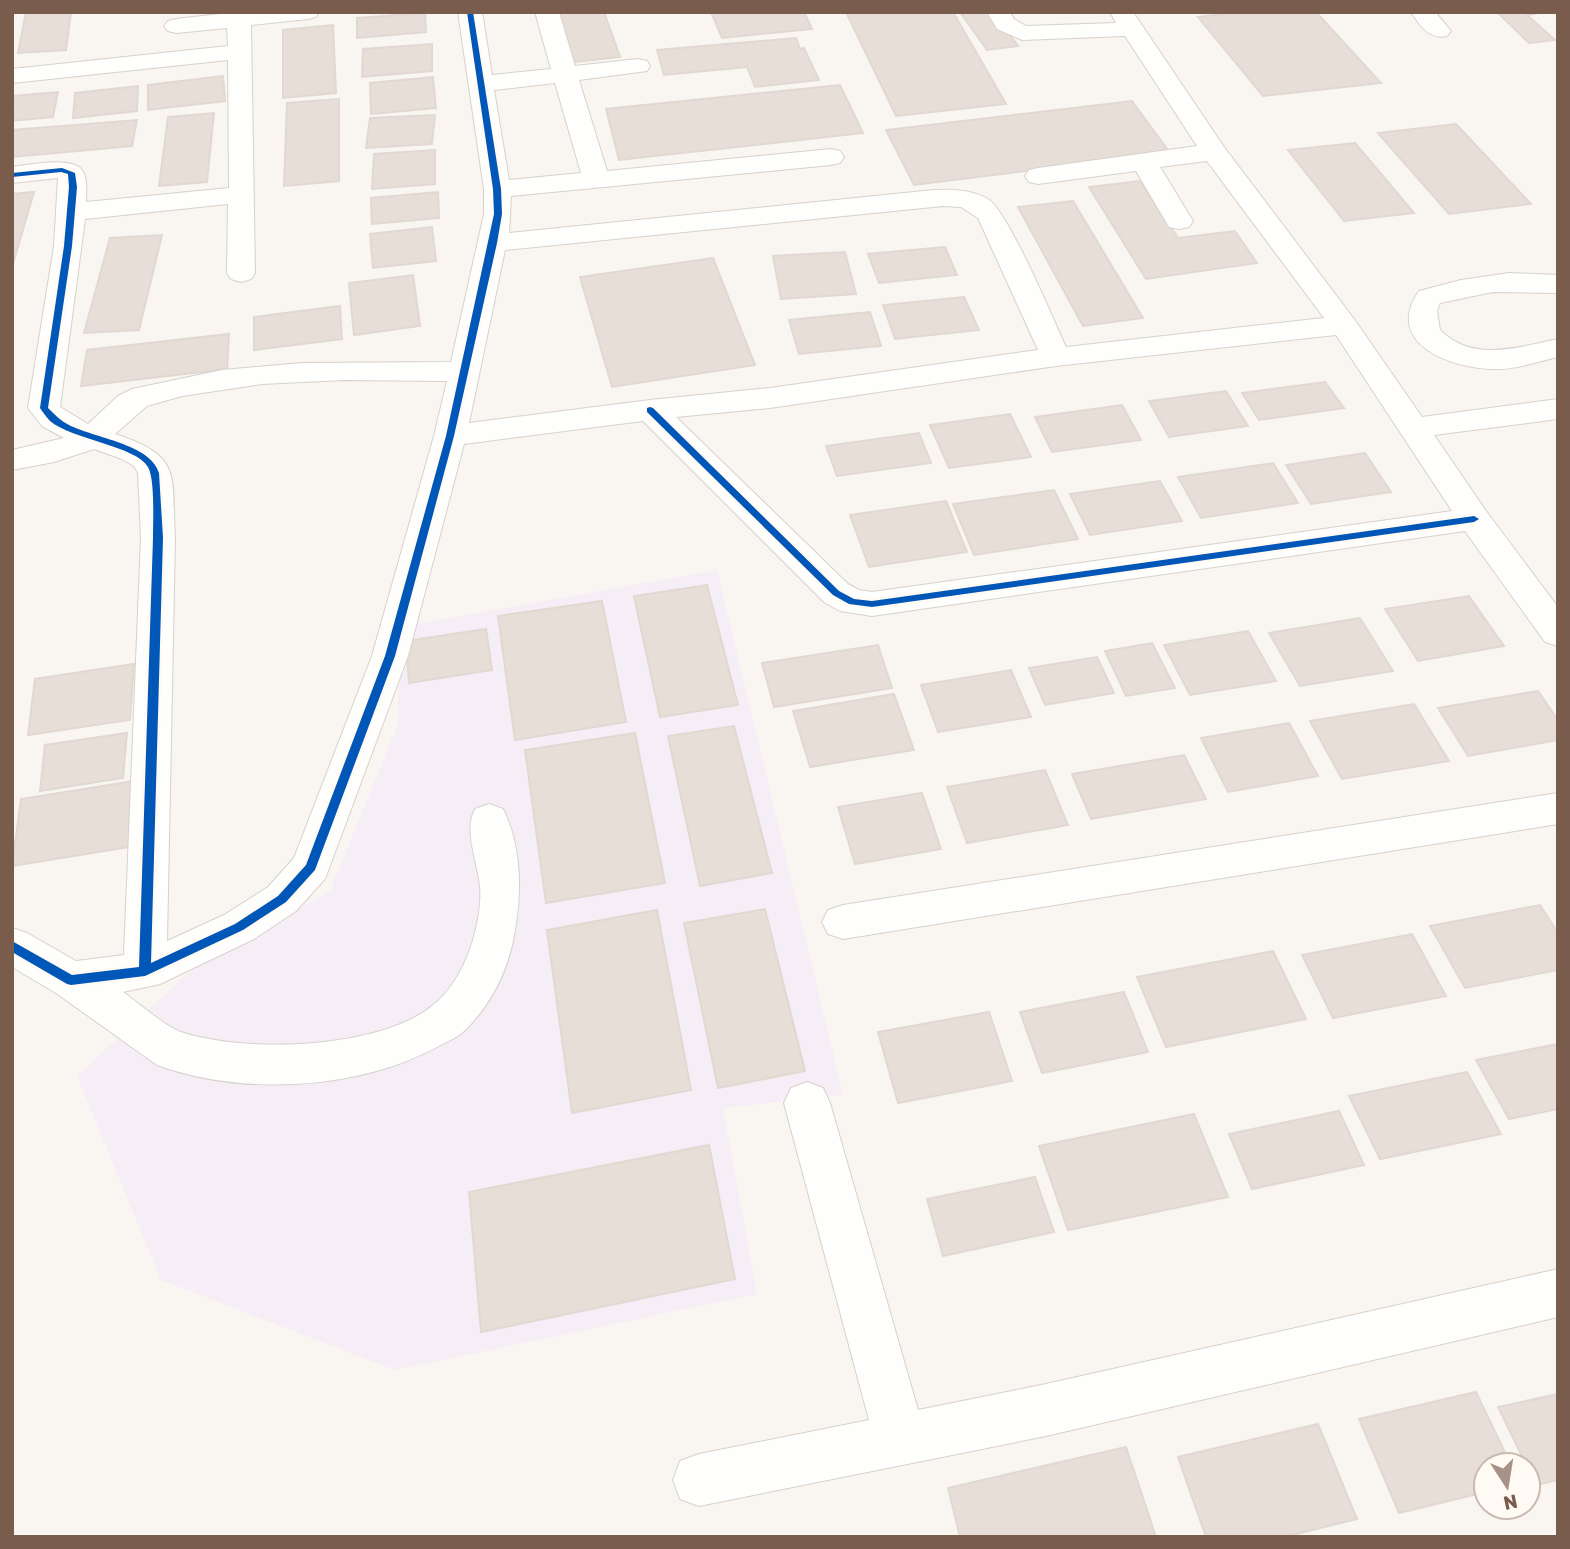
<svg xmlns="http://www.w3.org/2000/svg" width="1570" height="1549" font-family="Rubik,sans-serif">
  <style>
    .education { fill: #f6eef6 }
    .building { fill: #e6ded7; stroke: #e2d8d2; stroke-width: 2 }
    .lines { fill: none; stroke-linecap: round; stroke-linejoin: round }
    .minor-casing { stroke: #d7d1cb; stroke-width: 2 }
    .minor { fill: #fefefd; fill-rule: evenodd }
    .cycleway-casing { stroke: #fffaf3; stroke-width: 5 }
    .cycleway { fill: #0057b8; fill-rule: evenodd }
  </style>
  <rect width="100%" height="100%" fill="#f9f5f0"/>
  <path class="education" d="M717,570l126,525 -120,13 34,186 -362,76 -234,-90 -84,-204 112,-104 141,-81 68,-167v-70l7,-28z"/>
  <g class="building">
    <path d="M26,12h45l-5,38 -48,3z"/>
    <path d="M551,12h53l16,45 -53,6z"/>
    <path d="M711,12h93l8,17 -90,9z"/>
    <path d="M846,12h107l53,92 -110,12z"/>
    <path d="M960,12h33l25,34 -31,4z"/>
    <path d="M1240,12h76l65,71 -118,13 -65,-79z"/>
    <path d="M1497,12h48l-18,3 28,25 -26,3z"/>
    <path d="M425,13l1,19 -69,6v-20z"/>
    <path d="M333,25l3,68 -53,5v-68z"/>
    <path d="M796,38l4,11 4,-1 15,32 -64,7 -8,-20 -83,8 -7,-25z"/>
    <path d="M432,44v27l-70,6 1,-28z"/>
    <path d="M223,76l2,25 -77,9v-25z"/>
    <path d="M433,77l3,31 -65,6 -1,-31z"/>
    <path d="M840,85l23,48 -244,27 -13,-51z"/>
    <path d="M138,86l-1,25 -64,7 2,-25z"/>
    <path d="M58,92l-5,25 -41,4v-25z"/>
    <path d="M339,99v82l-55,5 3,-83z"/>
    <path d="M1132,101l38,52 -256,32 -28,-55z"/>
    <path d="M214,113l-7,69 -48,4 9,-69z"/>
    <path d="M435,115l-3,29 -66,4 4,-30z"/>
    <path d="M137,120l-5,26 -120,11v-27z"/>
    <path d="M1456,124l75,80 -82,10 -71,-81z"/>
    <path d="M1355,143l59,70 -70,8 -56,-71z"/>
    <path d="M435,150v34l-63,5 2,-35z"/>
    <path d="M1140,181l38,57 57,-7 22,32 -111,16 -57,-92z"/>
    <path d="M34,192l-22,75v-73z"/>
    <path d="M438,192l1,26 -67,6 -1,-26z"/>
    <path d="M1073,201l70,117 -60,8 -65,-119z"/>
    <path d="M432,227l4,34 -63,7 -3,-34z"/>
    <path d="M162,235l-23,95 -55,3 26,-95z"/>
    <path d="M945,247l12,28 -78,8 -11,-29z"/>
    <path d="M845,252l11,42 -75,5 -8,-43z"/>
    <path d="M713,258l42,107 -143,22 -32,-110z"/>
    <path d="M413,275l7,51 -66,9 -5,-52z"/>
    <path d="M964,297l15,33 -84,9 -12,-34z"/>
    <path d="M340,306l2,33 -88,11v-33z"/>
    <path d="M870,312l11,34 -82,8 -10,-34z"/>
    <path d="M229,334l-2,35 -146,17 6,-36z"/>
    <path d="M1325,382l19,26 -85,12 -17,-27z"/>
    <path d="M1226,391l22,35 -79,11 -20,-36z"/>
    <path d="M1122,405l19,35 -89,12 -17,-35z"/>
    <path d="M1010,414l21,43 -82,11 -19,-43z"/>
    <path d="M919,433l12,30 -94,13 -11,-30z"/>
    <path d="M1365,453l26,39 -80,12 -25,-39z"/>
    <path d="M1273,463l25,40 -97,15 -23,-41z"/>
    <path d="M1160,481l22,40 -92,14 -20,-41z"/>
    <path d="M1054,490l24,49 -104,16 -21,-51z"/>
    <path d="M946,501l21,51 -98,15 -19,-52z"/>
    <path d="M707,585l31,120 -78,12 -26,-121z"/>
    <path d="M1469,596l35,50 -86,15 -33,-52z"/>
    <path d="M602,601l24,121 -111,18 -17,-124z"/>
    <path d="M1360,618l33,53 -93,15 -31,-53z"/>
    <path d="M486,629l6,41 -83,13 -3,-42z"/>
    <path d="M1248,631l28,50 -86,14 -26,-50z"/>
    <path d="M1152,643l23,45 -49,8 -21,-45z"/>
    <path d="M878,645l14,43 -118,19 -12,-44z"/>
    <path d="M1097,657l17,36 -69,12 -16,-37z"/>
    <path d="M134,664l-4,56 -102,15 7,-56z"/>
    <path d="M1011,670l20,47 -93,15 -17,-47z"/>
    <path d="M1538,691l20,29v20l-90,16 -30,-48z"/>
    <path d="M894,694l20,56 -104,17 -17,-56z"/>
    <path d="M1414,704l35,57 -107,18 -32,-58z"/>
    <path d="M1289,723l29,53 -90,16 -27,-54z"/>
    <path d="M734,726l38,147 -72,13 -32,-150z"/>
    <path d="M127,733l-4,45 -83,13 5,-46z"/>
    <path d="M635,733l30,150 -119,20 -21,-153z"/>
    <path d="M1184,755l22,44 -115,20 -19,-45z"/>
    <path d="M1045,770l23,55 -101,18 -20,-56z"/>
    <path d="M134,781l-4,66 -118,19 9,-67z"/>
    <path d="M922,793l19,56 -86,15 -17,-57z"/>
    <path d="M1540,905l18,28v37l-93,18 -35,-62z"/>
    <path d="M765,909l40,162 -87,17 -34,-165z"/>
    <path d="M657,910l34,180 -119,23 -25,-183z"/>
    <path d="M1412,934l34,62 -113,22 -31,-63z"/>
    <path d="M1273,951l33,68 -140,28 -29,-70z"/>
    <path d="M1124,992l24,60 -106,21 -22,-61z"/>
    <path d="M989,1012l23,69 -114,22 -20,-71z"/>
    <path d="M1558,1044v65l-49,10 -33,-59z"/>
    <path d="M1467,1072l34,62 -121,25 -31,-63z"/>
    <path d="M1339,1111l25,54 -112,24 -23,-55z"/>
    <path d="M1194,1114l34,83 -160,33 -29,-84z"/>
    <path d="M709,1145l26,134 -254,53 -12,-140z"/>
    <path d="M1035,1177l19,55 -111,24 -16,-57z"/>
    <path d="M1476,1392l35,73h-25v27l-87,21 -40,-94z"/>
    <path d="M1558,1394v86l-22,5 -38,-78z"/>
    <path d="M1318,1424l39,95 -73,18h-78l-28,-80z"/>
    <path d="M1126,1447l30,90h-196l-12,-49z"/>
  </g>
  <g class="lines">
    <defs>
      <g id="minor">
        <path d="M238,12h81l-3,5 -8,2 -57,6 4,248 -4,6 -10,3 -10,-3 -4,-6 1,-69 -143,15 -25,188 28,17 30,-28 14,-7 90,-19 80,-7 149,-1 33,-148v-25l-26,-177h24l10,63 59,-6 -16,-57h24l16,54 63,-7 9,2 3,5 -3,5 -68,9 28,91 224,-22 9,2 4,6 -4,6 -9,2 -320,31 -2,37 415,-42c21,-2 45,-3 64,8 20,12 65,120 78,148l258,-29 -117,-157 -47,6 33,54 -4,6 -10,2 -10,-2 -33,-56 -98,13 -9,-2 -4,-6 4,-6 9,-2 159,-22 -72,-110 -103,4 -25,-11 -10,-17h23l4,7 12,7 90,-3 -6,-11h23l91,135 130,172 68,98 136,-18v20l-124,16 52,76 72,96v39l-13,-4 -80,-111 -593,85 -32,-5 -16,-9 -181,-181 -179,23 -56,212 -83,223 -29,32 -42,28 -94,45 -37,8c16,11 43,36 61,41 63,20 195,16 248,-27 18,-14 30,-35 38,-57 6,-16 12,-45 10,-62 -2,-25 -17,-56 -5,-78l14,-5 14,5c17,33 19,78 13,114 -5,41 -22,79 -52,108 -7,7 -18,11 -27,16 -79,43 -195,49 -280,18l-101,-72 -44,-26v-39l15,5 49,28 48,-6 17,-417 -3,-65 -4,-7 -12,-7 -28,-10 -40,13 -42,8v-20l52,-12 -22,-12 -14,-18 26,-162 4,-68 -46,5v-16c16,-2 59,-11 70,3 6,8 4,23 4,32l143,-14 -1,-128 -216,23v-14l216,-23 -1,-18 -51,5 -8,-2 -4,-5 4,-5 8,-2zM555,83l26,90 -72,7 -15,-90zM943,206l18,1 17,11 60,132 -268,38 -120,12 -181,23 36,-173zM1336,335l116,176 -580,81 -13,-2 -11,-6 -172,-167 94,-9 286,-42zM343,380l104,1 -13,55 -62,220 -78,202 -26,29 -44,28 -57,26 8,-403c-4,-64 9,-81 -60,-104l32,-28 35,-10 80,-12z"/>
        <path d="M1411,12h24l16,19 -4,5c-17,4 -27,-10 -36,-24z"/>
        <path d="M1509,273l49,2v18l-65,-1 -53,11 -3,8 3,19c33,33 78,17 118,9v18c-22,5 -43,13 -65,12 -43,-1 -110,-26 -74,-78l42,-11z"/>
        <path d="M1558,793v31l-715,115 -15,-5 -6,-12 6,-12 15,-5z"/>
        <path d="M807,1082l16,6 7,15 88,307 128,-26 512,-115v48l-512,119 -347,70 -19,-7 -7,-19 7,-19 19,-7 170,-34 -85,-317 7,-15z"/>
      </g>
    </defs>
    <use href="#minor" class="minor-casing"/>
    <use href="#minor" class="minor"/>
    <defs>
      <g id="cycleway">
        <path d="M467,12h6l28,177 1,25 -5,29 -43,193 -59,220 -80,214 -29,32 -43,28 -98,46 -74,9 -4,-1 -55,-32v-11l60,34 67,-8 14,-429c0,-16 2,-59 -5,-71 -12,-21 -75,-27 -98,-46 -4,-4 -7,-9 -10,-13l24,-162 5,-59 -1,-13 -7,-2 -49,5v-4l50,-5 13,5 2,14 -5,59 -24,162c7,7 13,13 21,17 25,13 82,19 90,48l4,65 -12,425 84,-39 43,-28 28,-31 79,-209 61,-220 48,-222 -1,-25z"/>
        <path d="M650,407l3,1 186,183 15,8 18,2 602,-85 5,3 -5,3 -602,85 -23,-3 -16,-9 -186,-183v-4z"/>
      </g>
    </defs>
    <use href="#cycleway" class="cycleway-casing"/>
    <use href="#cycleway" class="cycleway"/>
  </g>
  <rect width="1570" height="1549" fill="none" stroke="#7a5c4d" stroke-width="28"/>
  <g transform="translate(1507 1486) rotate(168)"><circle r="33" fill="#fffaf3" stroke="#cabbb1" stroke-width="2"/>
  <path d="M0-5L12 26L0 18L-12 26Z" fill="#a69286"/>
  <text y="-10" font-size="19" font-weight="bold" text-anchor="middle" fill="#7a5c4d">N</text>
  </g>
</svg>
